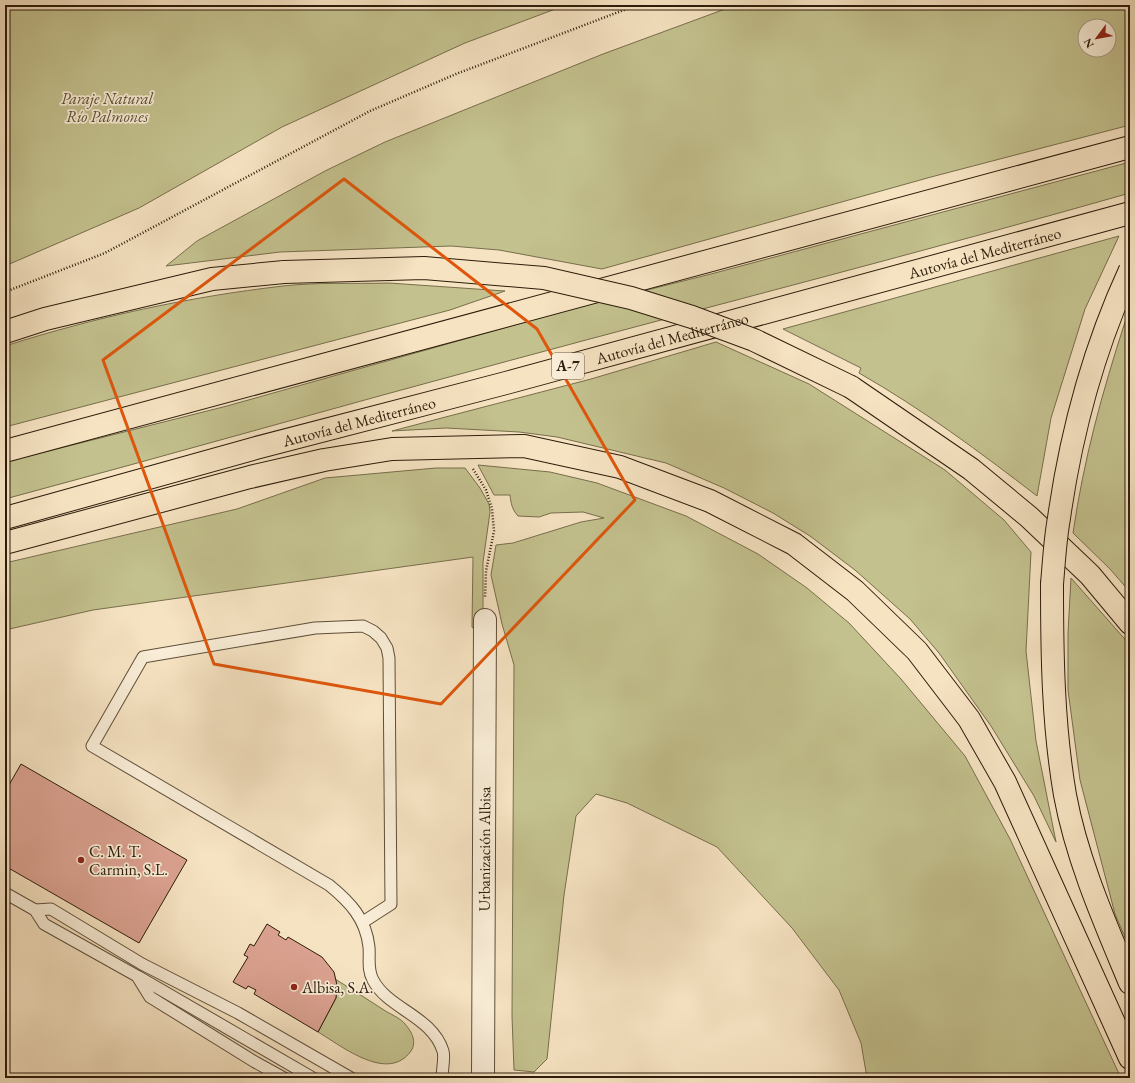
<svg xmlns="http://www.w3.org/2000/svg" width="1135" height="1083" font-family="'EB Garamond',serif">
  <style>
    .green { fill: #c3c18e; stroke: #786e4c; fill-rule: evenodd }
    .building { fill: #dba291; stroke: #2c1c0a }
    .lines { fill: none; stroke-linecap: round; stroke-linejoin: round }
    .lane-casing { stroke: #5e4e38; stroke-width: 13 }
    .street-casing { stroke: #5e4e38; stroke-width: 24 }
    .highway-casing { stroke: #2c1c0a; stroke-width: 24 }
    .path { stroke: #2c1c0a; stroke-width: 2.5; stroke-dasharray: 1 2; stroke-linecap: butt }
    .lane { stroke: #f9edd7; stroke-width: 11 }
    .street { stroke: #f9edd7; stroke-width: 22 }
    .highway { stroke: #f6e3c2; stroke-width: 22 }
    .highway-bridge-casing { stroke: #2c1c0a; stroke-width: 24; stroke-linecap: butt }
    .highway-bridge { stroke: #f6e3c2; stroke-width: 22 }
    .marked { fill: none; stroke: #df560c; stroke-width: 3; stroke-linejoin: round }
    .poi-dot { fill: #8f2418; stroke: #f9edd7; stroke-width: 1.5 }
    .labels { text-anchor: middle; stroke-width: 3.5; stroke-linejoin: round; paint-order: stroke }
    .shield { fill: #f9edd7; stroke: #6a5b48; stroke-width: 1 }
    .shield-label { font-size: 15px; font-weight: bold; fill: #2c1c0a }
    .park-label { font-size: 16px; font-style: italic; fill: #594e32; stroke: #f9edd7 }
    .street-label { font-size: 16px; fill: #2c1c0a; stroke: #f9edd7 }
    .poi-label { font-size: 16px; fill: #2c1c0a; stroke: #f9edd7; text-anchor: start }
  </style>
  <rect width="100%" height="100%" fill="#f6e3c2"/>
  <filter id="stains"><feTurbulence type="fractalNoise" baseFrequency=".005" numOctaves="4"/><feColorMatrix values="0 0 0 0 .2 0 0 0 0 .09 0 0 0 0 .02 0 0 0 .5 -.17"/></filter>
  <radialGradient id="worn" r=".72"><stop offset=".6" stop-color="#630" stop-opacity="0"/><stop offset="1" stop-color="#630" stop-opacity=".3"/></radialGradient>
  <g class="green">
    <path d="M5,5h561l-101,38 -183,84 -143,81 -134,58z"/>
    <path d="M736,5h394v120l-199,52 -329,92 -103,-19 -48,-4 -171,6 -114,14 31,-25 128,-70 60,-29 218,-88zM1085,26h24v24h-24z"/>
    <path d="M1130,162v31c-207,59 -415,112 -622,168 -168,45 -335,93 -503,138v-37l222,-56 348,-98 136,-34z"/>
    <path d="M1119,236l-34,73 -34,109 -14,78c-57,-44 -115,-87 -178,-123l2,-5 -78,-39z"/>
    <path d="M389,283l116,8 -55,19 -445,117v-81c91,-29 183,-49 278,-60 35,-4 71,-2 106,-3z"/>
    <path d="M1130,311v281l-20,-23 -37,-36c11,-75 29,-140 52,-211z"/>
    <path d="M716,342l93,42 136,86 59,50 27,32 -5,99 10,90 20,101 -22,-46 -43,-70 -52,-73 -29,-34 -55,-49 -45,-34 -37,-23 -49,-25 -58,-25 -109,-26 -38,-5 -73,-4 -54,3 199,-52z"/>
    <path d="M478,465l72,7 47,11 89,33 72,38 49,34 42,35 52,56 64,77 45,83 111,239h-254l-6,-35 -22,-53 -47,-62 -75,-81 -90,-44 -31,-9 -20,22 -12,79 -17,164 -13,13 -20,-2 -2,-54 2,-351 -12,-41 -11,-49 5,-30 17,-2 68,-21 23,-4 -21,-6 -32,1 -12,4 -21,-1c-6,-7 -7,-12 -8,-21h-16z"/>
    <path d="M436,468h29l15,20 9,16 1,8 -7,50v65l-5,7 -6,-7 1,-70 -380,53 -88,20v-67l232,-54 88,-31z"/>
    <path d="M1071,578l59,67v304l-15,-35 -35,-134 -12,-90v-57z"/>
    <path d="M335,979c18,11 35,22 52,33 6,3 14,7 18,12 7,8 12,18 6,27 -23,32 -68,-4 -93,-19l18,-34z"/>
  </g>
  <g class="building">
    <path d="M21,764l166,96 -48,83 -134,-77v-74z"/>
    <path d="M267,924l13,8 -2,3 8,5 2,-3 34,20 12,15 3,13 -1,13 -18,34 -64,-38 2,-4 -8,-4 -2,3 -13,-7 15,-25 -4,-2 6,-11 4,2z"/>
  </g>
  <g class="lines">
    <defs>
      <g id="lane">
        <path d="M5,893l30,17 9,14 93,52 13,21 105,65 29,16"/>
        <path d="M35,910l16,-1 91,55 96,49 113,65"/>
        <path d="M363,922l28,-18 -2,-246 -2,-10 -6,-10 -8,-7 -10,-5 -48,2 -172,29 -51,89 237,139c21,17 37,34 40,62 1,12 -2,22 4,33 15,29 59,36 70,71 2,7 -1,19 -1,27"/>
        <path d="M139,977l174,101"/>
      </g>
      <g id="street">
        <path id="s1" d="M483,1078l2,-458"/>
      </g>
      <g id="highway">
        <path d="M5,332l40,-13 167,-40 72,-7"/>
        <path d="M851,387l120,82 58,48 61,58 40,48"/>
        <path d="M5,451l1125,-304"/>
        <path id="s2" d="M5,518l251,-70 250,-65 624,-170"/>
        <path d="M5,543l245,-66 74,-17 68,-11 132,-3 96,21 90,34 84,43 61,47 62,60 52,68 36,63 125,276"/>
        <path d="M1052,584c0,71 1,141 13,211 12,65 40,128 65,188"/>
      </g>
    </defs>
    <use href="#lane" class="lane-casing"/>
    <use href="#street" class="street-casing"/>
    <use href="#highway" class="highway-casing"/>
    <g class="path">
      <path d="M5,292l100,-39 265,-142 86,-37 181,-69"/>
      <path d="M473,469l13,21 6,19 2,22 -8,40 -1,27"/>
    </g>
    <use href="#lane" class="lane"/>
    <use href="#street" class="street"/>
    <use href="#highway" class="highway"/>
    <defs>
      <g id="highway-bridge">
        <path d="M284,272l140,-4 120,10 87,20 61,19 62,23 97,47"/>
        <path d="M1052,584c2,-22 3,-44 7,-66 12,-85 35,-170 71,-248"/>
      </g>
    </defs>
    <use href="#highway-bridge" class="highway-bridge-casing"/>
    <use href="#highway-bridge" class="highway-bridge"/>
  </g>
  <path class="marked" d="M344,179l193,150 98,171 -194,204 -227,-40 -111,-304z"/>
  <g class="poi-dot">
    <circle cx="81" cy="860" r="4"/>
    <circle cx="294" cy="987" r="4"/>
  </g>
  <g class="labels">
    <rect class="shield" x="552" y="353" width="32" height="26" rx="3"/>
    <g class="shield-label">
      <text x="568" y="371">A-7</text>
    </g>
    <g class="park-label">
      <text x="107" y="104">Paraje Natural<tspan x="107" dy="18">Río Palmones</tspan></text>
    </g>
    <g class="street-label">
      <text dy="6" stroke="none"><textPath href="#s2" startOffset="1015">Autovía del Mediterráneo</textPath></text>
      <text dy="6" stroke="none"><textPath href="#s2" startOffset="691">Autovía del Mediterráneo</textPath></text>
      <text dy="6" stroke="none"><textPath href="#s2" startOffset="367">Autovía del Mediterráneo</textPath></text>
      <text dy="6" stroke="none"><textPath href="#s1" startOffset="229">Urbanización Albisa</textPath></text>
    </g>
    <g class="poi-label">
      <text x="89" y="857">C. M. T.<tspan x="89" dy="18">Carmin, S.L.</tspan></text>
      <text x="302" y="993">Albisa, S.A.</text>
    </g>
  </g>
  <rect width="1135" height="1083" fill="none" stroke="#f6e3c2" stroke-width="20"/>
  <rect x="6" y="6" width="1123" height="1071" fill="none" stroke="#2c1c0a" stroke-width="2"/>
  <rect x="10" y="10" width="1115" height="1063" fill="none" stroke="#2c1c0a"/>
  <g transform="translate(1097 38) rotate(238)"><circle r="19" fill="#f9edd7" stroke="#a79985"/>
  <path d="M0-3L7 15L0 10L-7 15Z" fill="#8f2418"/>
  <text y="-6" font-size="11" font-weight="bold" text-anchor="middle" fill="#2c1c0a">N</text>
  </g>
  <rect width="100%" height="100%" filter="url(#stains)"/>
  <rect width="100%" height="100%" fill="url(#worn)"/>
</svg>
